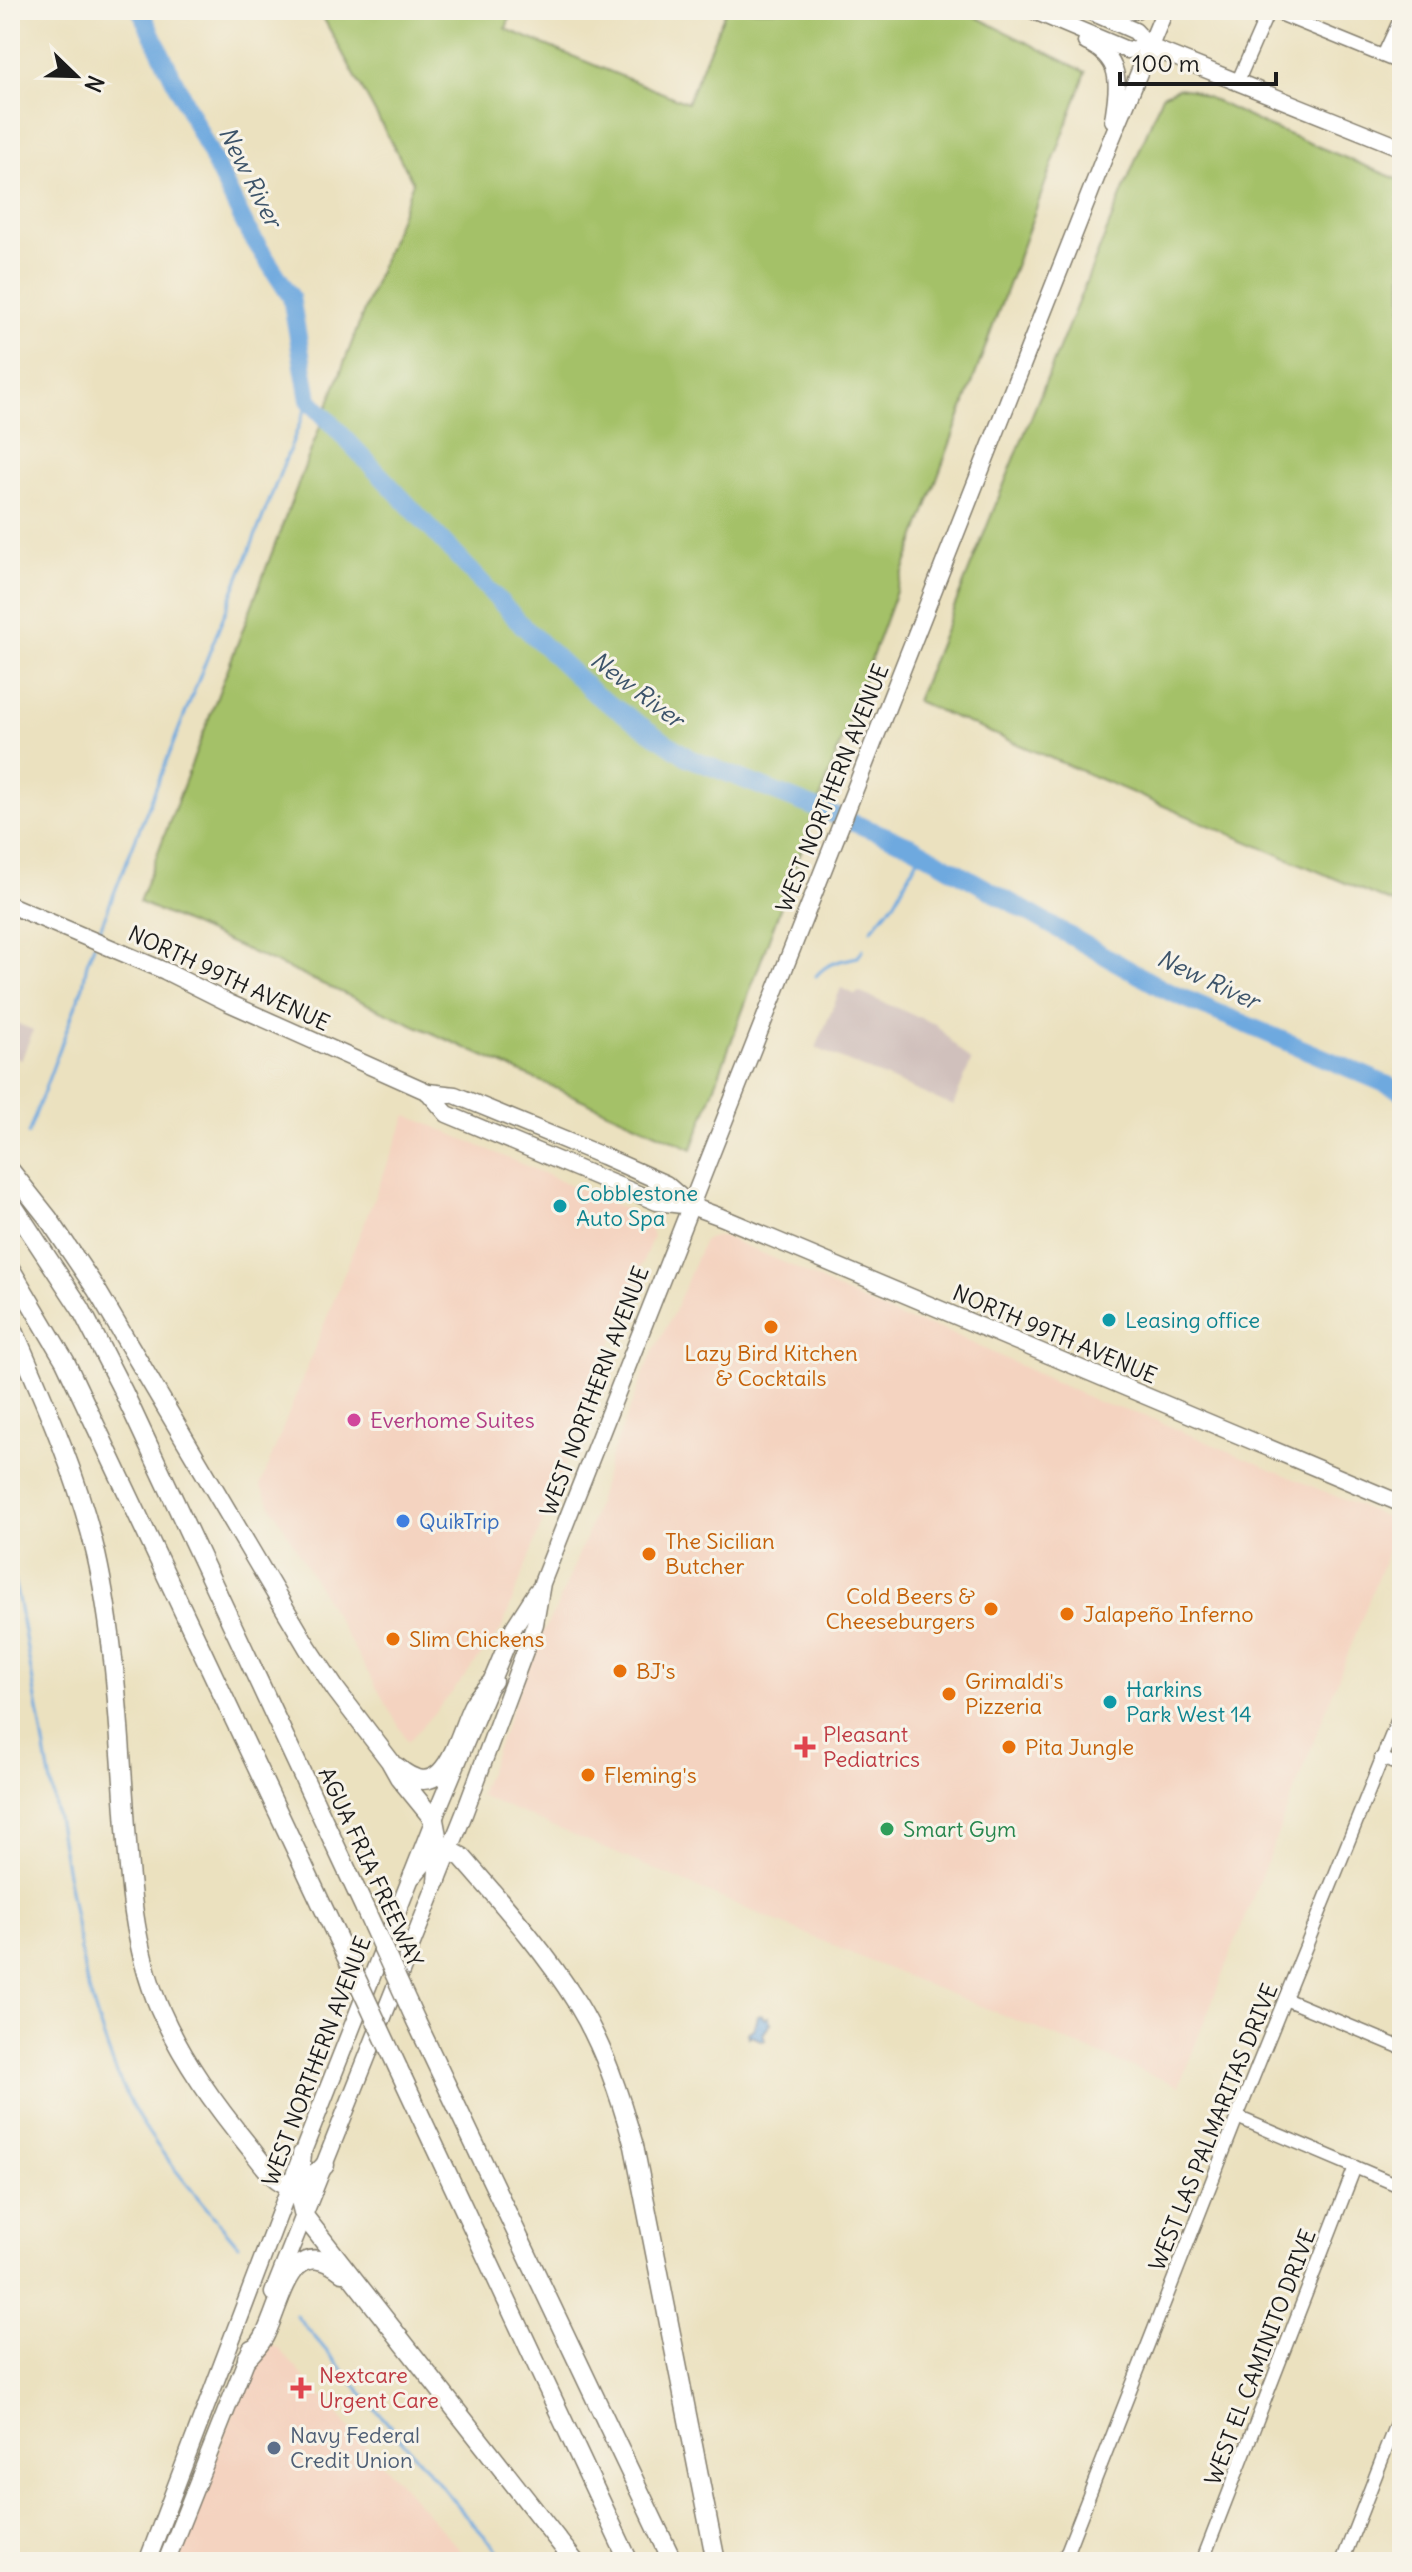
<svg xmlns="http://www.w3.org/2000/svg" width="1412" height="2572" font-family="Delius,sans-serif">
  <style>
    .built { fill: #f4d3c0 }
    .industrial { fill: #d0c0bc }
    .green { fill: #a4c168; stroke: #606e42; stroke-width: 2 }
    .water { fill: #6ea9df; stroke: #45627e; stroke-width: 2 }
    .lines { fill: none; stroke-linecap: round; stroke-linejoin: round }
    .stream { stroke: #6ea9df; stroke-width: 3 }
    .river { stroke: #6ea9df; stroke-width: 18 }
    .minor-casing { stroke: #847e6e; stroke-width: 15 }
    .major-casing { stroke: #847e6e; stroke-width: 19 }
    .highway-casing { stroke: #847e6e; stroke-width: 21 }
    .minor { stroke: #fff; stroke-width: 12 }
    .major { stroke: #fff; stroke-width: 16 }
    .highway { stroke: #fff; stroke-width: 18 }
    .highway-bridge-casing { stroke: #847e6e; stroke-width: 21; stroke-linecap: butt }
    .highway-bridge { stroke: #fff; stroke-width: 18 }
    .culture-dot { fill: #0f9aa8; stroke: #f7f3e8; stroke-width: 3 }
    .food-dot { fill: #e8710a; stroke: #f7f3e8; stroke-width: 3 }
    .hotel-dot { fill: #d1479c; stroke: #f7f3e8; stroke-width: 3 }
    .shop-dot { fill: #3f7fe0; stroke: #f7f3e8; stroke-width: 3 }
    .health-dot { fill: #e0444e; stroke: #f7f3e8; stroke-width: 3 }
    .leisure-dot { fill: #2e9e5b; stroke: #f7f3e8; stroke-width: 3 }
    .service-dot { fill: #5c6f8a; stroke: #f7f3e8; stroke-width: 3 }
    .labels { text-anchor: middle; stroke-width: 6; stroke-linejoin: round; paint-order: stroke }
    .street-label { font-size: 22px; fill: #1c1c1c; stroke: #f7f3e8 }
    .culture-label { font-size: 22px; fill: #0d838f; stroke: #f7f3e8; text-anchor: start }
    .food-label { font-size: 22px; fill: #c56008; stroke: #f7f3e8; text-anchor: start }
    .hotel-label { font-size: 22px; fill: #b23c85; stroke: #f7f3e8; text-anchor: start }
    .shop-label { font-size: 22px; fill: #366cbe; stroke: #f7f3e8; text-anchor: start }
    .health-label { font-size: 22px; fill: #be3a42; stroke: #f7f3e8; text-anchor: start }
    .leisure-label { font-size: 22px; fill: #27864d; stroke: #f7f3e8; text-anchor: start }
    .service-label { font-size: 22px; fill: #4e5e75; stroke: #f7f3e8; text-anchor: start }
    .water-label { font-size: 24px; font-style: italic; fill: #3d546a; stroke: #f7f3e8 }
  </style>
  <rect width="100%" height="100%" fill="#f7f3e8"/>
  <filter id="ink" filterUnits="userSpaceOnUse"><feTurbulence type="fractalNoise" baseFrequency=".0125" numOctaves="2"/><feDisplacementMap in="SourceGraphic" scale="16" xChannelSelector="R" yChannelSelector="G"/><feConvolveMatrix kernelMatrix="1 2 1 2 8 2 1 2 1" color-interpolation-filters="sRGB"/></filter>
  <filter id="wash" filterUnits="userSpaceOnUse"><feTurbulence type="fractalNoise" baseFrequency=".006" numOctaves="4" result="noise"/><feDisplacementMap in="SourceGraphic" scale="32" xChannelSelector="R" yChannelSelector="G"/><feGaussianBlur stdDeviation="1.8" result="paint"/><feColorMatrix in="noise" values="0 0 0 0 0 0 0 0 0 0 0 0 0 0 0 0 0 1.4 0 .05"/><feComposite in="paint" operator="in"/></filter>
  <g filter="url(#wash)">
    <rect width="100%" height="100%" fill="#ebe1bf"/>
    <g class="built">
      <path d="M407,1115l238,102 8,19 -152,394 -51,65 -42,47 -148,-256z"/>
      <path d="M714,1236h8l72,31 50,26 59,26 41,11 156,73 48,14 251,106 -220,563 -298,-120 -402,-171 60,-156 19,-34 31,-76 22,-73 40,-100 24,-46 29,-70z"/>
      <path d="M268,2344l10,4 193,214h-298l63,-155z"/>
    </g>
    <g class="industrial">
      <path d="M841,988l15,7 2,-3 77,32 36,38 -18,44 -137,-58z"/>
      <path d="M11,1021l22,9 -12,31 -11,-12z"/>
    </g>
    <g class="green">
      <path d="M319,10h193l-6,19 181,74 39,-93h236l124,62 -394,1077 -553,-247 274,-720z"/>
      <path d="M1178,88l14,2 71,34 139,57v726l-486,-206 246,-606z"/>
    </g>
    <path class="water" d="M761,2015l4,4 3,-2 3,6 -8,11 2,6 -3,1 -11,-6 -2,2 -1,-5 6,-3 3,-13z"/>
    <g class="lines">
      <g class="stream">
        <path d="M871,930l24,-29 27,-50"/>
        <path d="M98,934l211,-534"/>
        <path d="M816,976c12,-14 24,-15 42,-19l5,-8"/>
        <path d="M28,1134l55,-148 4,-23 7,-18"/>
        <path d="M10,1565l8,33 68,382c14,47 28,97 53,138 28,46 65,86 99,127"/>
        <path d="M296,2315l166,196 46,51"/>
      </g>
      <path class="river" d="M140,10l107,219 44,68 18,103 214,226 73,69 93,63 223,88 253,144 237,101"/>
    </g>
  </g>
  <g filter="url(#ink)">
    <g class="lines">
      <defs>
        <g id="minor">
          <path d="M1270,10l132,54"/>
          <path d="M1383,56l19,-41"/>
          <path d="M1237,83l32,-73"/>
          <path d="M1381,1758l21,8"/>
          <path d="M1285,1999l117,49"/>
          <path d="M1237,2117l165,70"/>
          <path d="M1063,2562l174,-445 165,-408"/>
          <path d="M1202,2562l153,-395"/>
          <path d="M1342,2562l60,-154"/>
        </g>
        <g id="major">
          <path d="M1032,10l95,40 23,-3 252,101"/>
          <path d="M1087,10l48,21 15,16"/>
          <path d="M1104,10l18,3 14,-3"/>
          <path d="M1086,42c38,17 32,43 27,78"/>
          <path d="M10,905l155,66 64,32 199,89 27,3 148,61 63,28 24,21"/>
          <path d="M428,1092l19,22 210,88 34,4 30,11 681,287"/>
          <path d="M273,2293l191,-479 71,-190 7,-41 567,-1438 56,-135"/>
          <path d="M147,2562l155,-408 138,-350 74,-177 23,-36"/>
          <path d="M166,2562l85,-214"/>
        </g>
        <g id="highway">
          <path d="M10,1170l38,48 48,71 212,359 28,42 54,71 9,16 35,43 6,31 -3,30"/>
          <path d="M10,1201l71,108 42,82 242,518"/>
          <path d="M10,1268l55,93 281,595"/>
          <path d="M10,1322c33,76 67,151 86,232 19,84 23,172 29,258 4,66 8,134 34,195 23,53 56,98 92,142 25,33 39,53 74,16"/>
          <path d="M397,1767c49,42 60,-31 76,-62 5,-9 13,-17 20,-24"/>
          <path d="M413,1875l18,-21 18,-4 13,7c40,46 83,94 115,146 27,44 43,93 57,143l82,416"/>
          <path d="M416,2021l257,541"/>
          <path d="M398,2068l231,494"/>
          <path d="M302,2154l-4,38 6,24 271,346"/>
          <path d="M247,2358c7,-8 15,-15 19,-25 17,-35 25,-101 76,-61"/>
        </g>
      </defs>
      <use href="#minor" class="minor-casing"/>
      <use href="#major" class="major-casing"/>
      <use href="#highway" class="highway-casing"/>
      <use href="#minor" class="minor"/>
      <use href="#major" class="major"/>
      <use href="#highway" class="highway"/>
      <defs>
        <g id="highway-bridge">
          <path d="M365,1909l51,112"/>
          <path d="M346,1956l52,112"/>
        </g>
      </defs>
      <use href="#highway-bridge" class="highway-bridge-casing"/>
      <use href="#highway-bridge" class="highway-bridge"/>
    </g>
  </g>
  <g class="culture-dot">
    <circle cx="560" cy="1206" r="8"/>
    <circle cx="1109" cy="1320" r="8"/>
    <circle cx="1110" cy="1702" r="8"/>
  </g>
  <g class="food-dot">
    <circle cx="771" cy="1327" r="8"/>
    <circle cx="649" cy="1554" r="8"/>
    <circle cx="991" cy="1609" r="8"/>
    <circle cx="1067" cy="1614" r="8"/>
    <circle cx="393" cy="1639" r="8"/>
    <circle cx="620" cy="1671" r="8"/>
    <circle cx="949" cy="1694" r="8"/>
    <circle cx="1009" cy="1747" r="8"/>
    <circle cx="588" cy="1775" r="8"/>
  </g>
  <circle class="hotel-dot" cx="354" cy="1420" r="8"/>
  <circle class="shop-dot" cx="403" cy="1521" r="8"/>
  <g class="health-dot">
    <path d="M801 1735h8v8h8v8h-8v8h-8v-8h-8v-8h8z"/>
    <path d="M297 2376h8v8h8v8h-8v8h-8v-8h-8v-8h8z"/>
  </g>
  <circle class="leisure-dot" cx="887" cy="1829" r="8"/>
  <circle class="service-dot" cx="274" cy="2448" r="8"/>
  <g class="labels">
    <g class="street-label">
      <text transform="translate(832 788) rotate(-68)" y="8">WEST NORTHERN AVENUE</text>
      <text transform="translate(229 978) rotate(25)" y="8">NORTH 99TH AVENUE</text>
      <text transform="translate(1055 1334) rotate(23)" y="8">NORTH 99TH AVENUE</text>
      <text transform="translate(594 1391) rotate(-69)" y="8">WEST NORTHERN AVENUE</text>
      <text transform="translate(371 1867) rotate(65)" y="8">AGUA FRIA FREEWAY</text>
      <text transform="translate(316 2061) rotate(-69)" y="8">WEST NORTHERN AVENUE</text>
      <text transform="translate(1213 2127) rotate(-68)" y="8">WEST LAS PALMARITAS DRIVE</text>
      <text transform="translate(1260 2357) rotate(-69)" y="8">WEST EL CAMINITO DRIVE</text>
    </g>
    <g class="culture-label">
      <text x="576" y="1201">Cobblestone<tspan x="576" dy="25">Auto Spa</tspan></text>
      <text x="1125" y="1328">Leasing office</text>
      <text x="1126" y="1697">Harkins<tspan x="1126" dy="25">Park West 14</tspan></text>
    </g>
    <g class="food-label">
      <text x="771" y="1361" text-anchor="middle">Lazy Bird Kitchen<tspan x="771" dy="25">&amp; Cocktails</tspan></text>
      <text x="665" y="1549">The Sicilian<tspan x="665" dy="25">Butcher</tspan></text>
      <text x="975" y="1604" text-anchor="end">Cold Beers &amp;<tspan x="975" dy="25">Cheeseburgers</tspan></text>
      <text x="1083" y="1622">Jalapeño Inferno</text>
      <text x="409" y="1647">Slim Chickens</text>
      <text x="636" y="1679">BJ's</text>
      <text x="965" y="1689">Grimaldi's<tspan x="965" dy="25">Pizzeria</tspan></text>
      <text x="1025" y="1755">Pita Jungle</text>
      <text x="604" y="1783">Fleming's</text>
    </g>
    <g class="hotel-label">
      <text x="370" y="1428">Everhome Suites</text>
    </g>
    <g class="shop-label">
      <text x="419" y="1529">QuikTrip</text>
    </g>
    <g class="health-label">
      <text x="823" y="1742">Pleasant<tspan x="823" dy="25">Pediatrics</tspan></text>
      <text x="319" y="2383">Nextcare<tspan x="319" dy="25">Urgent Care</tspan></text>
    </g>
    <g class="leisure-label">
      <text x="903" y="1837">Smart Gym</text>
    </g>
    <g class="service-label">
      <text x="290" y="2443">Navy Federal<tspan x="290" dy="25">Credit Union</tspan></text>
    </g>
    <g class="water-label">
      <text transform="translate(250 177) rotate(63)" y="8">New River</text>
      <text transform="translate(637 690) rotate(37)" y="8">New River</text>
      <text transform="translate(1208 980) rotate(25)" y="8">New River</text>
    </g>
  </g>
  <rect width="1412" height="2572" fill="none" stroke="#f7f3e8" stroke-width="40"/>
  <g transform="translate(76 76) rotate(113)" stroke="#f7f3e8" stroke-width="6" paint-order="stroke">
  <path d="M0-6L14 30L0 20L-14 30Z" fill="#1c1c1c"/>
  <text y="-12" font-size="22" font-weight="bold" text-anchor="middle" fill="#1c1c1c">N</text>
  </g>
  <path d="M1120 72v12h156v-12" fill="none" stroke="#1c1c1c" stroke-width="4"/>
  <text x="1132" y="72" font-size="24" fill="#1c1c1c" stroke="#f7f3e8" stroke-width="6" paint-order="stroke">100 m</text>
</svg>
